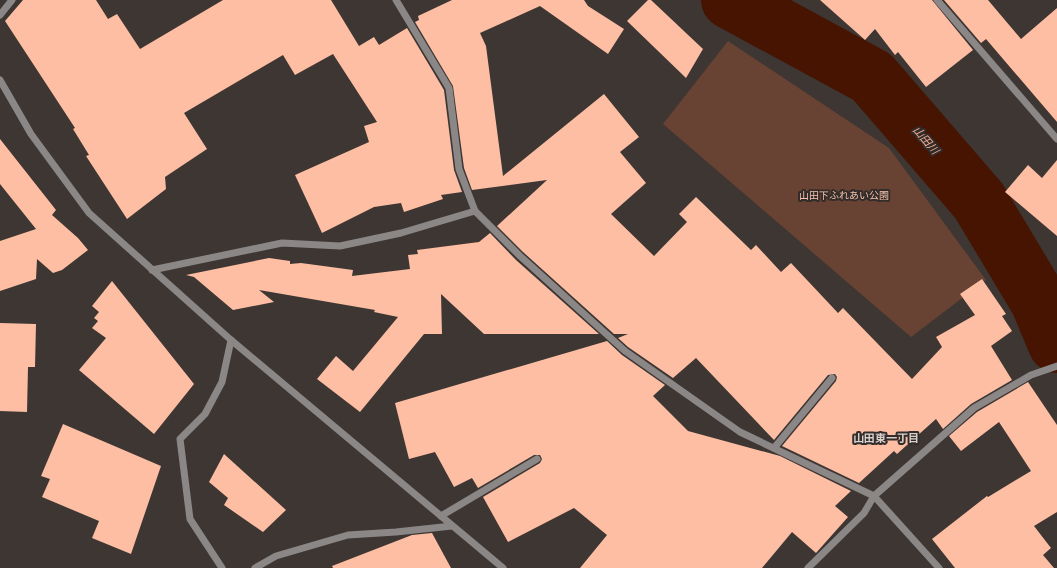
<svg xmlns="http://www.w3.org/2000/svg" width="1057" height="568" font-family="'Asap Condensed','Noto Sans JP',sans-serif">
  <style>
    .green { fill: #684232 }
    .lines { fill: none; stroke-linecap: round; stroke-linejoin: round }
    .river { stroke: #461400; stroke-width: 58 }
    .building { fill: #febea3 }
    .minor { stroke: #8b8786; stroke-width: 7 }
    .labels { text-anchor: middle; stroke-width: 4; stroke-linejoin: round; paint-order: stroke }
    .park-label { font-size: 10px; fill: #f5c0aa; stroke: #332c2a }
    .water-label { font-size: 11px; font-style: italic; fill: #f4ae92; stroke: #332c2a }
    .neighbourhood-label { font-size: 11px; font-weight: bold; fill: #d9d0cd; stroke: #332c2a }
  </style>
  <rect width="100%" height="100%" fill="#3d3633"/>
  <path class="green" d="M728,41l161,107 97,132 -75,57 -248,-213z"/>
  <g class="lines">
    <path class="river" d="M730,0l142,77 107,124 60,100 18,43"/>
  </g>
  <g class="building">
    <path d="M23,0h73l12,19 9,-5 23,35 83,-49h108l28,46 15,-9 5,8 28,-17 37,62 10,80 8,22 -21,3 2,4 -39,13 -3,-9 -27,4 -52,26 -27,-58 74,-33 -5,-16 13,-4 -44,-68 -38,21 -12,-20 -99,58 23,36 -42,28 1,12 -39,30 -41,-63 3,-1 -16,-26 2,-1 -70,-107z"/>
    <path d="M452,0h132l4,6 36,23 -16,25 -68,-48 -60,27 6,13 17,130 101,-82 35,43 -19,15 26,31 -35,31 43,42 33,-34 -8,-8 17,-17 55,53 5,-5 25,27 10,-9 47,50 5,-5 69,71 30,-32 -6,-10 39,-22 -15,-21 22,-15 24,35 -4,2 10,15 -21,15 21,34 -41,24 -28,25 -7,-10 -39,35 -3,-3 -35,32 -77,-37 54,-65 1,-4 -2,-3 -7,1 -54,65 -78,-82 -23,20 -45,-31 -10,-9 10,-4h-14l-91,-82 -26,-26 50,-46 -75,10 -8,-22 -11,-82 -38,-64 4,-2 -1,-4z"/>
    <path d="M648,0h3l52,49 -17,29 -59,-57z"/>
    <path d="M820,0h112l41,50 -47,37 -28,-35 -3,3 -20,-26 -10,11z"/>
    <path d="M944,0h44l33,39 36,-31v114l-71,-83 -5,4z"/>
    <path d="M0,139l56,71 -4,5 26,23 10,12 -26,20 -9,3 -16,-14 -1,20 -36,12v-50l36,-12 -36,-45z"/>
    <path d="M1057,160v76l-52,-44 23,-27 14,13z"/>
    <path d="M490,233l26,27 83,74h-115l-43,-40 1,40h-18l-64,78 -43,-33 19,-23 17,15 45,-54 -24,-5 1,-2 -116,-20 15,12 -41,8 -39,-33 -8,-2 83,-17 21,3v3l11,-1 52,7 -1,6 58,-7 -2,-14 10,-1 -1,-4 62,-8z"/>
    <path d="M112,281l82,103 -40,50 -75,-64 27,-32 -14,-10 6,-7 -4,-3 5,-6 -7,-6z"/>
    <path d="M0,323l36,1 -1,43h-7l-1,45 -27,-1z"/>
    <path d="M607,341l15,14 43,30 -12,11 35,35 92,25 71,35 -16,15 13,11 -32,36 -24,-21 -30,36h-182l27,-33 -33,-27 -66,34 -25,-45 57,-34 2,-4 -2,-4h-6l-56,33 -6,-10 -18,9 -19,-35 -26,7 -14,-56z"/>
    <path d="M1028,382l29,43v87l-23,14 17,22 -8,7 11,13h-99l-23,-29 55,-43 1,1 43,-26 -32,-49 -38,29 -12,-15 28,-24z"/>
    <path d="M63,424l98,42 -30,88 -39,-16 7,-17 -57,-24 8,-18 -9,-3z"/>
    <path d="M224,454l62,56 -23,22 -39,-27 4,-7 -19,-16z"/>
    <path d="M432,533l19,35h-118l-1,-2 80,-31z"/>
  </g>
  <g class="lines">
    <g class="minor">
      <path d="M396,0l53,88 10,81 16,42 45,45 105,95 115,81 134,64 65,72"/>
      <path d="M937,0l120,139"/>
      <path d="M0,15l12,-15"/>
      <path d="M0,80l31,54 58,79 142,127 272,228"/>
      <path d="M152,270l130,-27 58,3 61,-13 74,-22"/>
      <path d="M774,448l58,-70"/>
      <path d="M441,516l96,-57"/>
      <path d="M222,568l-32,-49 -10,-80 25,-25 17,-32 9,-42"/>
      <path d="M255,568l21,-12 72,-21 48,-3 56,-6"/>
      <path d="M808,568l56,-55 10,-17 100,-88 57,-33 26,-9"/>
    </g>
  </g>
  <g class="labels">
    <g class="park-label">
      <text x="844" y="199">山田下ふれあい公園</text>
    </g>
    <g class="water-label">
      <text transform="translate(926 140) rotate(49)" y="4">山田川</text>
    </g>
    <g class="neighbourhood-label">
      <text x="886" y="442">山田東一丁目</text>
    </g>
  </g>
</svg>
